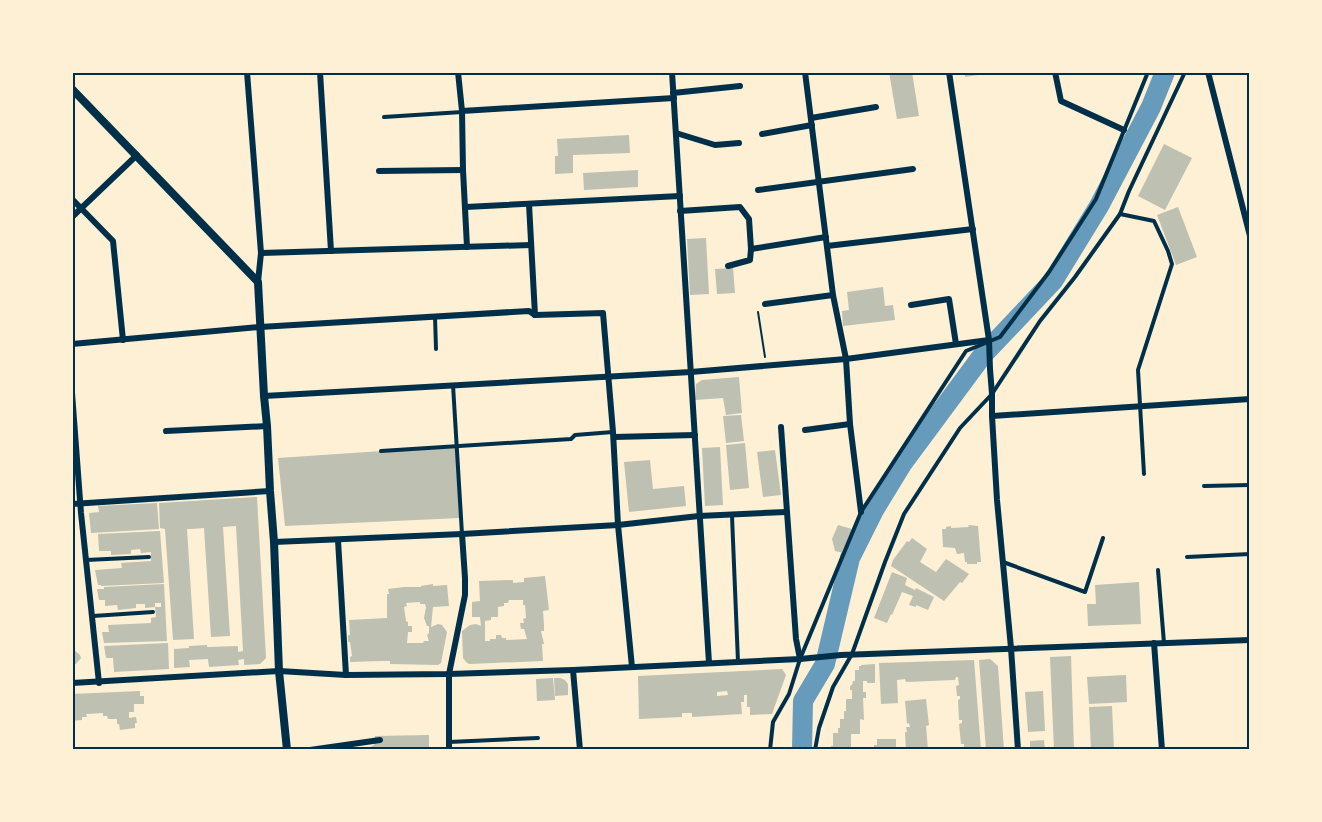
<svg xmlns="http://www.w3.org/2000/svg" width="1322" height="822" font-family="'Archivo Narrow',sans-serif">
  <style>
    .lines { fill: none; stroke-linecap: round; stroke-linejoin: round }
    .river { stroke: #669bbc; stroke-width: 20 }
    .building { fill: #bec0b2; fill-rule: evenodd }
    .path { stroke: #003049; stroke-width: 2 }
    .service { stroke: #003049; stroke-width: 4 }
    .minor { stroke: #003049; stroke-width: 6 }
    .tertiary { stroke: #003049; stroke-width: 8 }
    .neatline { fill: none; stroke: #003049; stroke-width: 2 }
  </style>
  <rect width="100%" height="100%" fill="#fdf0d5"/>
  <g class="lines">
    <path class="river" d="M802,750l1,-49 22,-37 25,-106 24,-48 28,-46 80,-108 71,-75 46,-75 52,-99 14,-35"/>
  </g>
  <g class="building">
    <path d="M889,72h23l7,44 -22,3z"/>
    <path d="M965,72h13v3l-13,2z"/>
    <path d="M629,135l1,18 -57,2v18l-18,1v-18h3l-1,-17z"/>
    <path d="M1164,144l28,14 -27,52 -27,-14z"/>
    <path d="M638,170v17l-54,3 -1,-17z"/>
    <path d="M1178,207l19,50 -21,8 -19,-50z"/>
    <path d="M706,238l3,56 -19,1 -3,-56z"/>
    <path d="M733,268l2,25 -18,1 -2,-25z"/>
    <path d="M883,287l2,19 8,-1 2,15 -52,6 -1,-15 7,-1 -2,-18z"/>
    <path d="M739,377l3,36 -16,2 -3,-17 -28,2 1,-16 6,-4z"/>
    <path d="M741,415l3,26 -18,2 -3,-27z"/>
    <path d="M745,443l4,45 -19,2 -4,-45z"/>
    <path d="M456,446l4,72 -175,8 -7,-68z"/>
    <path d="M720,447l3,58 -18,1 -3,-58z"/>
    <path d="M775,450l6,45 -18,2 -6,-45z"/>
    <path d="M650,460l3,29 31,-3 2,20 -57,6 -5,-50z"/>
    <path d="M257,497l9,161 -6,6 -16,1v-6l-6,1 1,5 -30,2 -1,-8 -19,1 1,7 -16,1v-19l15,-1v-2l18,-1v2l31,-1v6l5,-1 -7,-125 -13,1 7,109 -19,1 -7,-109 -12,1h-5l7,110 -21,1 -8,-111 -5,-1 -1,-25z"/>
    <path d="M157,503l2,26 -68,4 -2,-20 10,-1 -1,-6z"/>
    <path d="M838,525l14,4 -8,24 -9,-2 -3,-12z"/>
    <path d="M968,525l10,1 3,36h-4v2h-10v-2h-2l-1,-9 -7,1 -2,-6 -12,-1 -1,-18h4v-2l5,-1v2l18,-1z"/>
    <path d="M160,531l4,52 -63,3v-1h-3l-3,-15 27,-2 -1,-5 30,-2v-9l-10,1 -1,-4 -9,1v4l-20,1v-4h-12l-1,-17z"/>
    <path d="M912,538l15,11 -7,13 16,10 10,-13 23,15 -7,9 -2,-1 -16,19 -53,-35 2,-6 14,-19 2,1z"/>
    <path d="M892,572l15,6 -2,7 10,5 1,-2 18,9 -6,13 -12,-5v2l-7,-2 4,-9 -11,-4 -10,23 -1,-1 -4,9 -13,-5z"/>
    <path d="M545,576l4,34 -6,1 1,14v6h-3l3,13h-2l1,17 -74,3 -3,-2 -3,-4 -1,-27 8,-6 6,-1 5,2 -1,-9h-8v-15l8,-1 -1,-20 34,-1v3l11,-1v-4zM509,600h14v5h2l1,13 -3,1 1,4h-4l1,6h3l3,10 -21,1v-2h-4l-1,-3h-5v4h-6v2h-5v-20l6,-1v-3h7v-10l6,-1v-3h4z"/>
    <path d="M1139,582l2,42 -53,2 -1,-22h9l-1,-19z"/>
    <path d="M164,584l3,57 -63,2 -2,-11h7l-1,-7 43,-2v-5l5,-1 -1,-10h6v-4h-6v4l-10,1v-4h-9v4l-18,2 -1,-5 -12,1v-6h-6l-2,-11h7v-2z"/>
    <path d="M433,584v2l14,-1 2,21 -16,1 -2,20 7,-3 4,1 5,7 -6,31 -3,2 -48,-1v-3h-9l-31,1v-5l2,-1 -2,-14h-2v-7h2l-1,-15 38,-2v-24h2l-1,-5 16,-2h17v-1zM420,602v2h5l1,3 -2,11 3,8h2v7l-2,2 2,6h-5l-1,2h-16l1,-11h4v-6h-4v-4l-2,-1 -2,-14 3,-1 -1,-3z"/>
    <path d="M168,643l1,26 -55,3 -1,-14h-7l-2,-12z"/>
    <path d="M72,648l8,7 1,3 -5,6h-4z"/>
    <path d="M1071,656l3,94h-20l-4,-93z"/>
    <path d="M990,659l8,7 6,84h-18l-7,-90z"/>
    <path d="M974,660l7,90h-20l1,-3h2v-3h-3l-2,-20 3,-1v-3h-3l-1,-20 2,-1v-3h-3l-1,-10 3,-1 -1,-8h-2l-1,3 -49,2 -1,-3 -8,1 1,23 -17,1 -2,-41z"/>
    <path d="M875,664v19h-8v-2h-4v11h3v6h-3l1,22 -4,-1v15h-9v16h-21l1,-4h2v-13h5v-5h2v-9h4v-8h2v-12h6v-9h-2v-3l1,-2h1l1,-4h2v-11h4v-4h2v-1z"/>
    <path d="M782,669l4,6 -14,39 -22,1v-8h-3v-12h-3v7h-3l1,12 -50,3v-4h-10v4l-43,2 -1,-43zM727,691l1,4 -11,1v-4z"/>
    <path d="M1126,675l1,27 -38,2 -2,-27z"/>
    <path d="M553,678l2,22 -18,1 -1,-22z"/>
    <path d="M554,678h6l5,2 3,4v11l-13,1z"/>
    <path d="M140,691v5h4v8h-10v8h-5v6l7,-1 1,6h-2v5l-15,2 -1,-6h-2v-5h-9l-1,-3h-4v-3l-17,1 1,3h-5v3l-10,1v-27z"/>
    <path d="M1043,691l2,40 -17,1 -3,-40z"/>
    <path d="M926,699l3,26 -3,1 2,24h-22l-1,-18h2l-1,-5h4l-1,-4 -2,1 -2,-23z"/>
    <path d="M1112,706l2,44h-23l-2,-43z"/>
    <path d="M429,735v12l4,3h-62l-1,-3 4,-2 1,-9z"/>
    <path d="M877,739h19v11h-22v-5h3z"/>
    <path d="M1044,740l1,10h-15v-9z"/>
  </g>
  <g class="lines">
    <path class="path" d="M758,312l7,45"/>
    <g class="service">
      <path d="M384,117l78,-5"/>
      <path d="M1120,214l34,7 14,30 4,13 -34,106 6,104"/>
      <path d="M435,317l1,32"/>
      <path d="M453,385l9,149"/>
      <path d="M381,451l190,-12 4,-4 38,-3"/>
      <path d="M1204,486l46,-1"/>
      <path d="M732,516l6,146"/>
      <path d="M1187,557l63,-3"/>
      <path d="M86,560l63,-3"/>
      <path d="M1003,562l82,30 18,-54"/>
      <path d="M1158,570l6,73"/>
      <path d="M93,616l60,-4"/>
      <path d="M449,742l89,-4"/>
      <path d="M770,750l3,-28 16,-28 11,-35 61,-147 105,-161 34,-14 49,-65 47,-73 52,-127"/>
      <path d="M815,750l4,-22 14,-41 19,-33 33,-92 19,-48 56,-86 32,-34 48,-73 35,-44 45,-63 9,-23 56,-119"/>
    </g>
    <g class="minor">
      <path d="M247,72l14,181 -3,29"/>
      <path d="M320,72l11,179"/>
      <path d="M458,72l4,39 1,59 4,77"/>
      <path d="M672,72l37,591"/>
      <path d="M805,72l28,223 13,64 4,65 11,88"/>
      <path d="M949,72l40,268 1,29 2,25v22l5,84 14,148 7,102"/>
      <path d="M1055,72l6,29 63,29"/>
      <path d="M1208,72l42,164"/>
      <path d="M673,93l67,-7"/>
      <path d="M462,111l212,-13"/>
      <path d="M811,118l65,-11"/>
      <path d="M676,133l39,12 24,-2"/>
      <path d="M762,134l50,-9"/>
      <path d="M379,171l84,-1"/>
      <path d="M758,190l155,-21"/>
      <path d="M72,199l41,42 10,99"/>
      <path d="M529,204l6,111"/>
      <path d="M466,207l214,-11"/>
      <path d="M680,211l60,-4 9,12 2,30 -1,11 -22,6"/>
      <path d="M72,217l65,-62"/>
      <path d="M827,246l146,-17"/>
      <path d="M751,249l75,-12"/>
      <path d="M261,253l270,-8"/>
      <path d="M765,304l68,-9"/>
      <path d="M911,305l38,-6 7,45"/>
      <path d="M72,344l188,-17 269,-16 6,4 68,-2 10,119 5,93 14,142"/>
      <path d="M72,393l9,120 18,170"/>
      <path d="M264,396l427,-24 155,-13 143,-19"/>
      <path d="M992,416l258,-17"/>
      <path d="M781,427l15,212 4,20"/>
      <path d="M805,430l45,-6"/>
      <path d="M166,431l101,-5"/>
      <path d="M614,437l81,-2"/>
      <path d="M72,504l198,-13"/>
      <path d="M338,540l8,135"/>
      <path d="M274,542l188,-8 156,-9 81,-9 87,-4"/>
      <path d="M1154,643l8,107"/>
      <path d="M573,670l7,80"/>
      <path d="M72,683l207,-12 67,4 103,-1 124,-4 227,-11 41,-4 409,-15"/>
      <path d="M310,750l70,-10"/>
      <path d="M449,750v-76l16,-79v-17l-3,-44"/>
    </g>
    <path class="tertiary" d="M72,89l186,193 6,114 3,30 3,65 4,51 5,129 8,79"/>
  </g>
  <rect width="1322" height="822" fill="none" stroke="#fdf0d5" stroke-width="147"/>
  <rect x="74" y="74" width="1174" height="674" class="neatline"/>
</svg>
